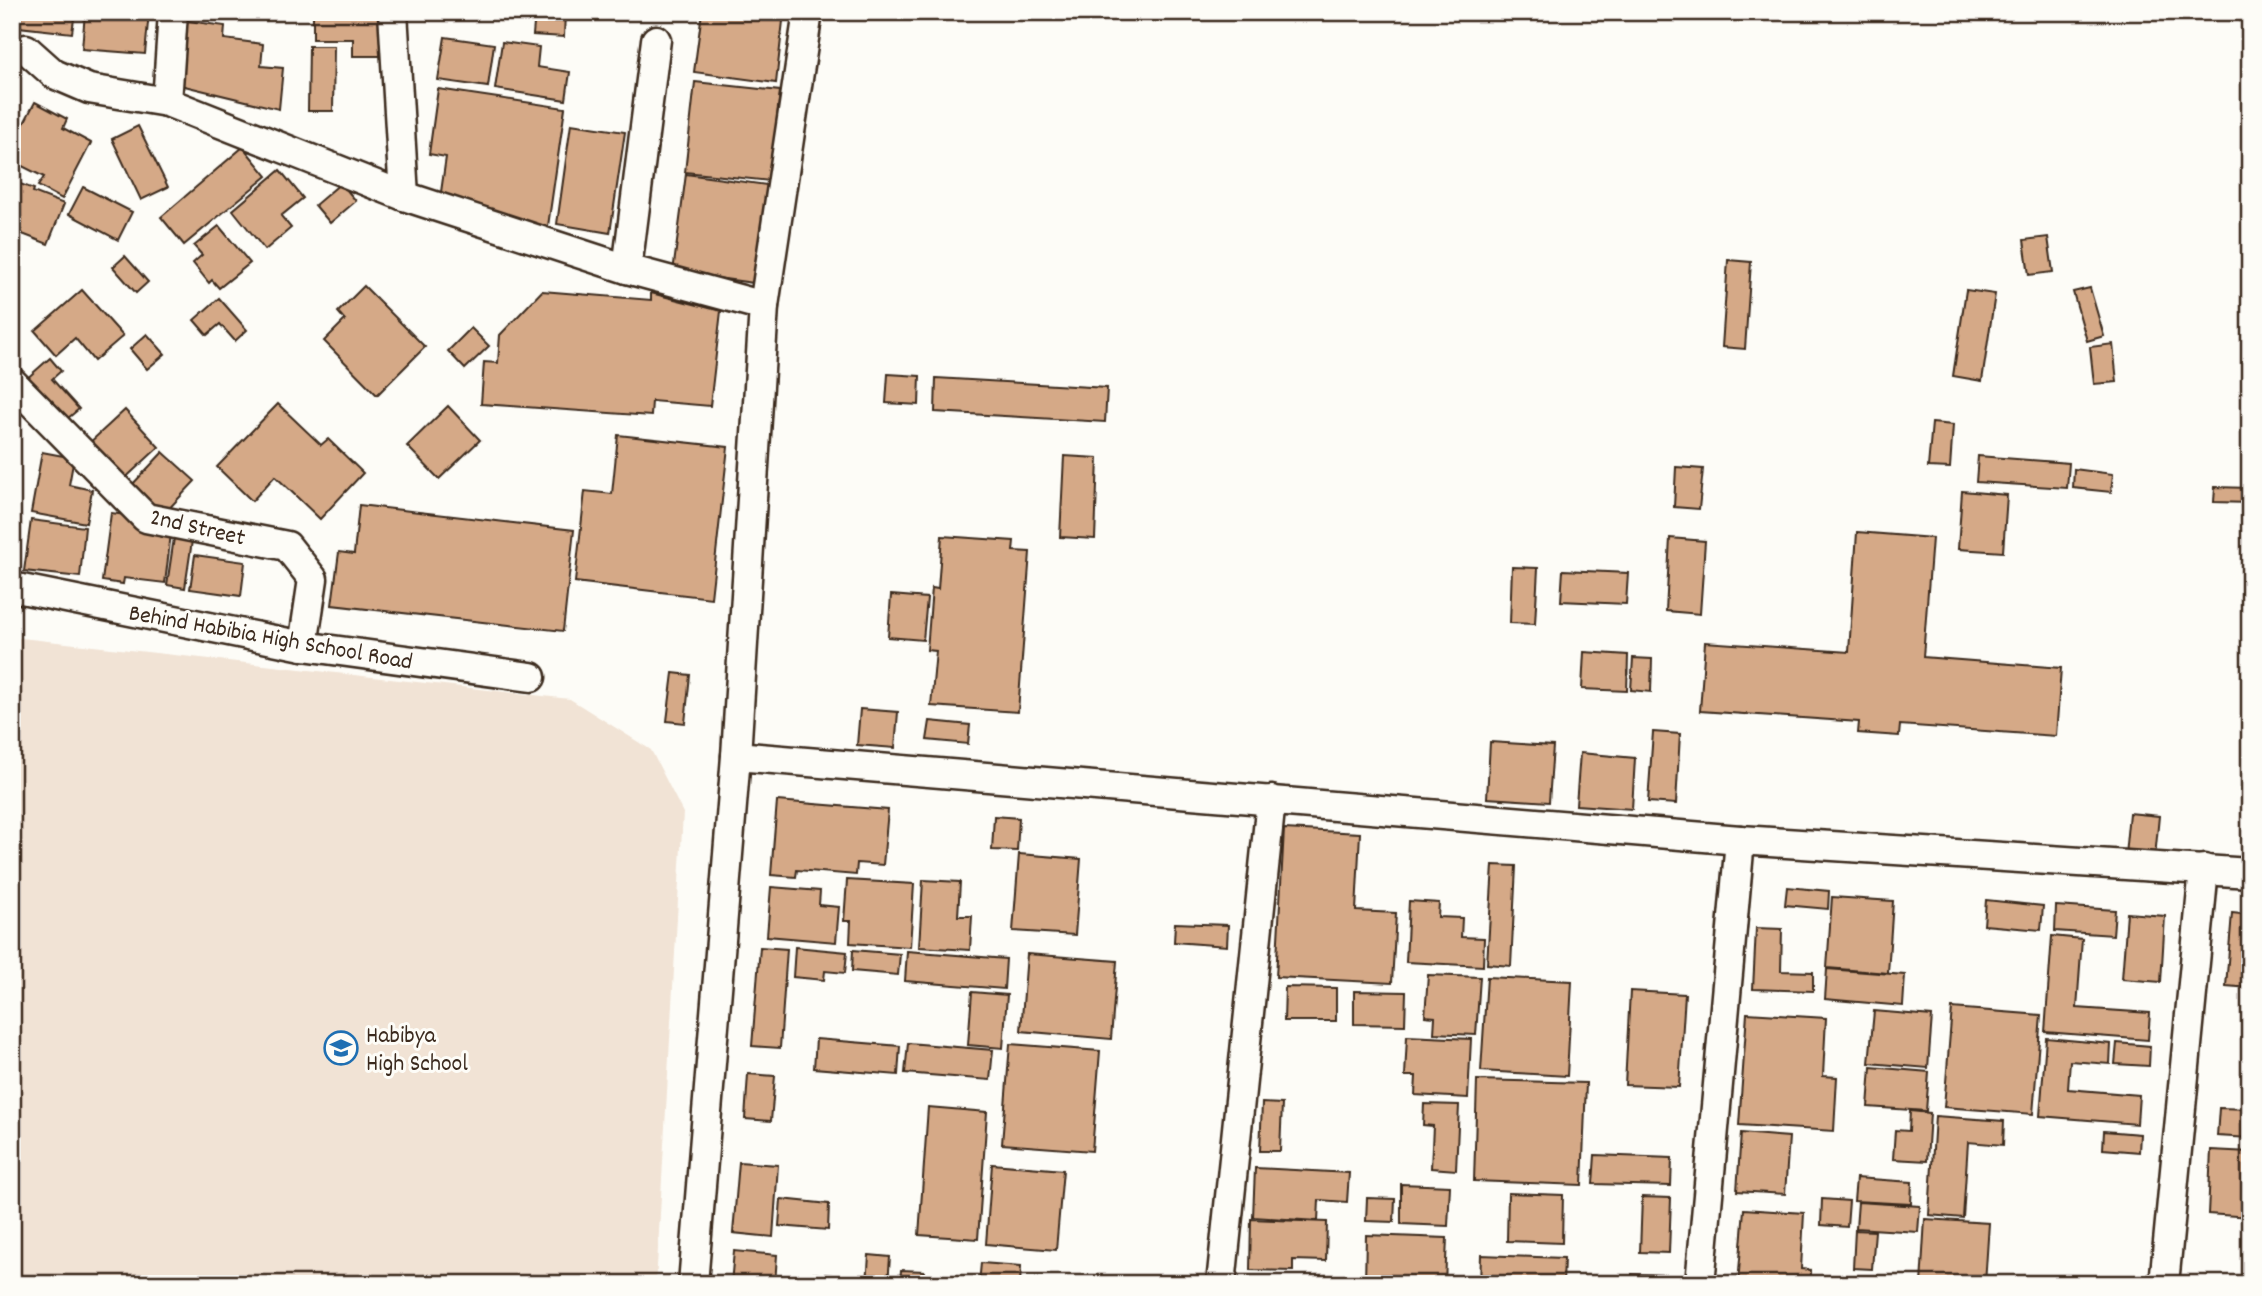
<svg xmlns="http://www.w3.org/2000/svg" width="2262" height="1296" font-family="Dekko,sans-serif">
  <style>
    .built { fill: #f1e3d5 }
    .building { fill: #d5a987; stroke: #3b2a1e; stroke-width: 2 }
    .lines { fill: none; stroke-linecap: round; stroke-linejoin: round }
    .street-casing { stroke: #3b2a1e; stroke-width: 33 }
    .street { stroke: #fdfcf7; stroke-width: 28 }
    .labels { text-anchor: middle; stroke-width: 6; stroke-linejoin: round; paint-order: stroke }
    .street-label { font-size: 24px; fill: #3b2a1e; stroke: #fdfcf7 }
    .poi-label { font-size: 24px; fill: #3b2a1e; stroke: #fdfcf7; text-anchor: start }
  </style>
  <rect width="100%" height="100%" fill="#fdfcf7"/>
  <filter id="ink" filterUnits="userSpaceOnUse"><feTurbulence type="fractalNoise" baseFrequency=".0143" numOctaves="2"/><feDisplacementMap in="SourceGraphic" scale="14" xChannelSelector="R" yChannelSelector="G"/><feConvolveMatrix kernelMatrix="1 2 1 2 8 2 1 2 1" color-interpolation-filters="sRGB"/></filter>
  <g filter="url(#ink)">
    <path class="built" d="M12,637l558,62 81,51 32,63 -27,471h-644z"/>
    <g class="building">
      <path d="M21,12h54l-3,21 -53,-6z"/>
      <path d="M85,12h64l-4,42 -63,-5z"/>
      <path d="M313,12l72,1 -1,43h-31v-17h-40z"/>
      <path d="M535,12h30l-1,25 -31,-2z"/>
      <path d="M702,12h82l-8,71 -82,-11z"/>
      <path d="M181,20l44,6 -1,13 39,5 -2,22 22,2 -4,41 -107,-26z"/>
      <path d="M445,37l49,7 -6,43 -50,-7z"/>
      <path d="M502,42l37,5 -2,20 33,5 -4,28 -71,-11z"/>
      <path d="M309,46h25l-1,65h-25z"/>
      <path d="M695,82l85,9 -10,90 -85,-9z"/>
      <path d="M438,89l127,19 -17,118 -78,-12 -30,-15 6,-42 -17,-3z"/>
      <path d="M35,102l32,17 -4,9 28,15 -29,56 -24,-13 6,-9 -32,-16v-15z"/>
      <path d="M571,124l54,8 -15,101 -53,-9z"/>
      <path d="M138,126l30,61 -27,13 -29,-61z"/>
      <path d="M243,147l24,29 -83,69 -23,-28z"/>
      <path d="M280,170l23,28 -22,18 10,12 -26,22 -32,-40z"/>
      <path d="M686,174l81,11 -13,98 -81,-11z"/>
      <path d="M12,181l22,8 -1,3 31,12 -16,40 -36,-14z"/>
      <path d="M341,183l15,18 -26,22 -15,-18z"/>
      <path d="M83,187l49,25 -14,28 -49,-26z"/>
      <path d="M219,226l31,37 -31,25 -7,-8 -3,3 -16,-20 9,-8 -8,-9z"/>
      <path d="M2048,237l5,35 -24,3 -5,-35z"/>
      <path d="M125,256l23,26 -12,11 -23,-26z"/>
      <path d="M1728,260l23,2 -6,87 -23,-2z"/>
      <path d="M364,286l61,61 -48,48 -53,-54 21,-21 -7,-8z"/>
      <path d="M2090,288l14,48 -17,5 -14,-49z"/>
      <path d="M82,290l41,46 -29,25 -19,-23 -19,17 -21,-24z"/>
      <path d="M1966,290l29,4 -13,87 -29,-5z"/>
      <path d="M542,291l109,9v-7l70,18 -11,95 -58,-5 -1,15 -170,-12 3,-42 14,1 2,-28z"/>
      <path d="M219,298l28,32 -12,11 -15,-17 -13,11 -13,-15z"/>
      <path d="M471,328l18,18 -24,23 -17,-18z"/>
      <path d="M147,334l18,20 -18,15 -17,-20z"/>
      <path d="M2113,344l4,38 -23,2 -4,-37z"/>
      <path d="M50,358l11,13 -9,8 27,30 -17,14 -37,-43z"/>
      <path d="M888,374l32,2 -1,29 -33,-2z"/>
      <path d="M936,378l171,10 -2,34 -170,-10z"/>
      <path d="M278,404l43,41 7,-6 35,34 -43,46 -45,-43 -23,25 -35,-34z"/>
      <path d="M448,406l32,34 -41,39 -32,-33z"/>
      <path d="M125,410l34,37 -38,35 -34,-37z"/>
      <path d="M1932,423l21,2 -3,43 -22,-1z"/>
      <path d="M618,435l110,12 -17,151 -136,-16 10,-91 27,3z"/>
      <path d="M42,452l32,6 -5,27 23,5 -6,33 -55,-10z"/>
      <path d="M163,452l32,29 -34,36 -31,-30z"/>
      <path d="M1064,456l34,2 -3,81 -35,-2z"/>
      <path d="M1978,456l91,7 -2,25 -91,-6z"/>
      <path d="M1676,467l27,2 -4,40 -25,-2z"/>
      <path d="M2074,469l39,5 -2,18 -38,-4z"/>
      <path d="M2215,487l35,1v15l-36,-1z"/>
      <path d="M1962,491l45,4 -4,57 -45,-3z"/>
      <path d="M359,505l215,25 -11,101 -231,-26 7,-53 15,2z"/>
      <path d="M111,513l15,2v4l46,6 -7,58 -41,-5 -1,6 -21,-3z"/>
      <path d="M31,520l54,7 -5,50 -56,-6z"/>
      <path d="M175,531l18,3 -8,54 -18,-3z"/>
      <path d="M1857,532l75,6 -9,119 138,11 -5,68 -156,-11 -1,11 -41,-3 1,-11 -159,-11 5,-69 144,10z"/>
      <path d="M942,536l72,5 -1,10 17,1 -12,160 -87,-6 5,-55 -9,-1 5,-62 6,1z"/>
      <path d="M1670,538l35,3 -5,73 -34,-3z"/>
      <path d="M195,555l50,7 -4,34 -51,-7z"/>
      <path d="M1512,567l26,1 -3,56 -25,-1z"/>
      <path d="M1563,570l65,3 -2,31 -65,-3z"/>
      <path d="M891,595l36,3 -4,42 -35,-3z"/>
      <path d="M1584,652l44,3 -1,36 -45,-2z"/>
      <path d="M1633,658l19,1 -1,33 -20,-2z"/>
      <path d="M673,673l17,2 -5,48 -18,-2z"/>
      <path d="M860,709l38,3 -3,36 -38,-3z"/>
      <path d="M930,721l40,4 -2,19 -41,-4z"/>
      <path d="M1653,732l27,2 -4,70 -28,-2z"/>
      <path d="M1490,742l63,4 -4,56 -62,-4z"/>
      <path d="M1580,753l55,5 -3,51 -56,-4z"/>
      <path d="M777,801l111,9 -5,55 -26,-2 -1,12 -59,-5 -1,7 -25,-2z"/>
      <path d="M2129,813l30,3 -4,41 -30,-2z"/>
      <path d="M994,816l25,2 -2,33 -25,-1z"/>
      <path d="M1284,829l76,4 -4,78 40,2 -4,70 -116,-6z"/>
      <path d="M1019,854l62,5 -6,76 -62,-4z"/>
      <path d="M1493,865l23,1 -5,100 -24,-2z"/>
      <path d="M847,880l67,4 -4,63 -60,-4 1,-22h-7z"/>
      <path d="M923,880l37,2 -2,34h14l-2,34 -51,-3z"/>
      <path d="M771,887l49,4 -1,14 20,2 -3,35 -69,-6z"/>
      <path d="M1787,887l42,4 -1,18 -43,-4z"/>
      <path d="M1832,897l61,4 -5,72 -61,-5z"/>
      <path d="M1986,900l57,6 -2,24 -57,-5z"/>
      <path d="M1409,901l30,2 -1,14 24,1 -1,19 23,1 -1,28 -77,-4z"/>
      <path d="M2056,906l59,4 -2,25 -58,-4z"/>
      <path d="M2127,913l38,3 -4,66 -39,-3z"/>
      <path d="M2232,913l18,2v73l-24,-2z"/>
      <path d="M1175,923l53,2 -1,21 -53,-4z"/>
      <path d="M1756,928l26,1 -1,42 32,1v19l-60,-2z"/>
      <path d="M2052,936l30,3 -5,69 73,5 -2,27 -103,-8z"/>
      <path d="M760,947l27,2 -7,99 -28,-2z"/>
      <path d="M795,947l52,5 -2,21 -20,-2 -1,9 -31,-3z"/>
      <path d="M853,950l47,4 -2,21 -46,-4z"/>
      <path d="M907,951l99,8 -2,30 -99,-8z"/>
      <path d="M1027,954l90,7 -6,78 -90,-8z"/>
      <path d="M1827,969l78,6 -2,31 -78,-7z"/>
      <path d="M1428,975l52,2 -4,58 -42,-2 1,-16 -10,-1z"/>
      <path d="M1487,977l85,4 -5,95 -86,-5z"/>
      <path d="M1285,987l51,1v33h-52z"/>
      <path d="M1354,991l52,1 -1,33 -51,-1z"/>
      <path d="M1630,991l55,3 -6,93 -54,-2z"/>
      <path d="M972,992l35,3 -4,53 -35,-3z"/>
      <path d="M1952,1008l89,7 -8,99 -89,-7z"/>
      <path d="M1874,1011l58,5 -4,52 -59,-5z"/>
      <path d="M1747,1013l79,5 -3,58 14,1 -3,54 -95,-6z"/>
      <path d="M1407,1036l64,3 -3,59 -53,-3 1,-19h-11z"/>
      <path d="M2046,1038l65,6 -1,20 -40,-3 -2,28 71,6 -2,29 -97,-8z"/>
      <path d="M816,1039l84,7 -2,29 -84,-7z"/>
      <path d="M908,1043l85,7 -3,30 -85,-7z"/>
      <path d="M2117,1043l33,3 -1,20 -34,-2z"/>
      <path d="M1010,1044l90,7 -8,100 -90,-7z"/>
      <path d="M1871,1067l58,5 -3,39 -58,-4z"/>
      <path d="M748,1074l27,2 -4,45 -26,-2z"/>
      <path d="M1477,1080l109,3 -4,102 -108,-4z"/>
      <path d="M1262,1103l20,1 -2,47h-20z"/>
      <path d="M1424,1104l35,1 -3,65 -25,-2 2,-42 -10,-1z"/>
      <path d="M928,1107l59,5 -9,127 -59,-4z"/>
      <path d="M2219,1108l31,1v29l-33,-2z"/>
      <path d="M1910,1111l20,2 -3,48 -34,-2 2,-29 14,1z"/>
      <path d="M1935,1116l69,5 -1,24 -35,-3 -5,76 -34,-3z"/>
      <path d="M2104,1131l36,3 -1,18 -36,-3z"/>
      <path d="M1741,1133l48,4 -4,57 -48,-3z"/>
      <path d="M2211,1150l39,2v65l-42,-3z"/>
      <path d="M1595,1155l77,3 -1,28 -78,-2z"/>
      <path d="M739,1162l39,3 -5,72 -40,-4z"/>
      <path d="M992,1164l71,6 -7,80 -70,-6z"/>
      <path d="M1255,1168l94,5 -2,29 -28,-2 -1,21 -65,-4z"/>
      <path d="M1856,1178l56,4 -1,22 -57,-3z"/>
      <path d="M1401,1184l49,2 -2,40 -47,-2z"/>
      <path d="M1508,1193l55,2 -1,48 -55,-2z"/>
      <path d="M1642,1197l29,1 -2,55 -29,-1z"/>
      <path d="M1367,1198l28,1 -1,23 -28,-1z"/>
      <path d="M781,1199l48,5 -1,26 -49,-4z"/>
      <path d="M1822,1199l27,2 -2,26 -26,-2z"/>
      <path d="M1858,1202l62,4 -2,26 -62,-4z"/>
      <path d="M1744,1209l60,4 -3,56 10,1v14h-73z"/>
      <path d="M1251,1219l76,3 -1,39 -33,-1v11l-43,-1z"/>
      <path d="M1925,1219l64,4 -4,61h-64z"/>
      <path d="M1855,1230l20,1 -3,38 -19,-1z"/>
      <path d="M1366,1235l81,3 -2,46h-80z"/>
      <path d="M734,1251l43,4 -2,29h-44z"/>
      <path d="M869,1255l21,2 -2,27h-21z"/>
      <path d="M1481,1255l83,3 -1,26h-83z"/>
      <path d="M981,1263l40,3 -1,18h-41z"/>
      <path d="M901,1270l23,1 -1,13h-23z"/>
      <path d="M806,1273l53,4v7h-54z"/>
      <path d="M1632,1274l34,1v9h-34z"/>
      <path d="M1846,1276l23,1 -1,7h-22z"/>
    </g>
    <g class="lines">
      <defs>
        <g id="street">
          <path d="M393,12l11,184"/>
          <path d="M26,49l28,25 35,15 78,13 237,94 223,73 137,37"/>
          <path d="M167,102l6,-90"/>
          <path d="M627,269l29,-229"/>
          <path d="M12,382l134,136 141,28 26,33 -10,67"/>
          <path d="M12,587l291,59 228,31"/>
          <path d="M736,756l1004,84 510,33"/>
          <path d="M693,1284l43,-528 28,-450 44,-294"/>
          <path d="M1221,1284l50,-484"/>
          <path d="M1700,1284l40,-444"/>
          <path d="M2164,1284l40,-415"/>
        </g>
      </defs>
      <use href="#street" class="street-casing"/>
      <use href="#street" class="street"/>
    </g>
  </g>
  <defs>
    <symbol id="school-ring" viewBox="-11 -11 22 22"><circle r="9.5" fill="#fdfcf7" stroke="#1f6fb2" stroke-width="1.5"/><path d="M0-5L7-2L0 1L-7-2ZM-4 1L0 2.5L4 1V4Q0 6-4 4Z" fill="#1f6fb2"/></symbol>
  </defs>
  <g fill-rule="evenodd">
    <use href="#school-ring" x="322" y="1029" width="38" height="38"/>
  </g>
  <g class="labels">
    <g class="street-label">
      <text transform="translate(198 526) rotate(13)" y="8">2nd Street</text>
      <text transform="translate(271 636) rotate(10)" y="8">Behind Habibia High School Road</text>
    </g>
    <g class="poi-label">
      <text x="366" y="1042">Habibya<tspan x="366" dy="28">High School</tspan></text>
    </g>
  </g>
  <rect width="2262" height="1296" fill="none" stroke="#fdfcf7" stroke-width="42"/>
  <rect x="21" y="21" width="2220" height="1254" fill="none" stroke="#3b2a1e" stroke-width="2.5" filter="url(#ink)"/>
</svg>
